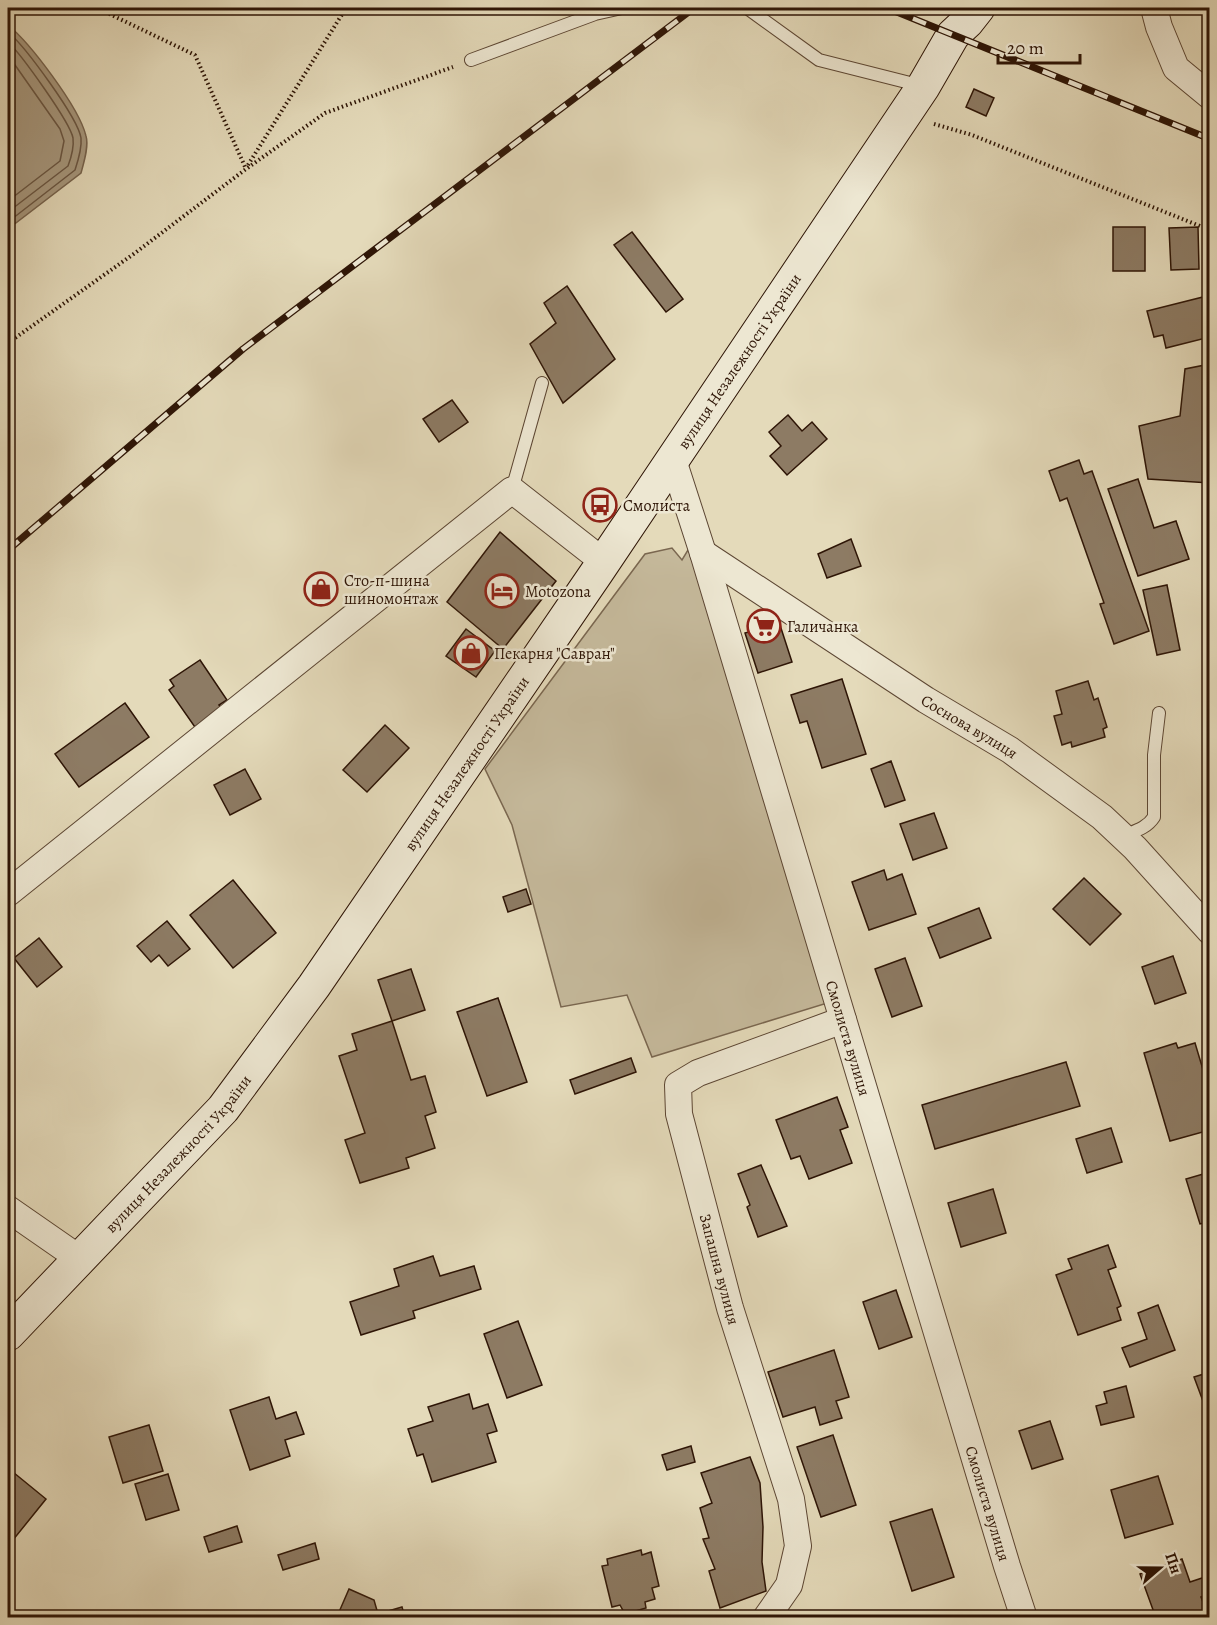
<svg xmlns="http://www.w3.org/2000/svg" width="1217" height="1625" font-family="Alegreya,serif">
  <style>
    .green { fill: #c5b99b; stroke: #7a6750; stroke-width: 1.5 }
    .water { fill: #a6977d; stroke: #76634d; stroke-width: 1.5 }
    .lines { fill: none; stroke-linecap: round; stroke-linejoin: round }
    .shore { stroke: #6a5642; stroke-width: 1.5 }
    .building { fill: #8d7b64; stroke: #2e1506; stroke-width: 1.5 }
    .service-casing { stroke: #5c4633; stroke-width: 14 }
    .minor-casing { stroke: #5c4633; stroke-width: 28 }
    .secondary-casing { stroke: #2e1506; stroke-width: 35 }
    .path { stroke: #2e1506; stroke-width: 4; stroke-dasharray: 1.5 3; stroke-linecap: butt }
    .service { stroke: #ede7d2; stroke-width: 12 }
    .minor { stroke: #ede7d2; stroke-width: 26 }
    .secondary { stroke: #ede7d2; stroke-width: 33 }
    .rail-casing { stroke: #2e1506; stroke-width: 7 }
    .rail { stroke: #ede7d2; stroke-width: 4.5; stroke-dasharray: 14; stroke-linecap: butt }
    .labels { text-anchor: middle; stroke-width: 5; stroke-linejoin: round; paint-order: stroke }
    .street-label { font-size: 16px; fill: #2e1506; stroke: #ede7d2 }
    .poi-label { font-size: 16px; fill: #2e1506; stroke: #ede7d2; text-anchor: start }
  </style>
  <rect width="100%" height="100%" fill="#e4daba"/>
  <filter id="stains"><feTurbulence type="fractalNoise" baseFrequency=".00333" numOctaves="4"/><feColorMatrix values="0 0 0 0 .2 0 0 0 0 .09 0 0 0 0 .02 0 0 0 .5 -.17"/></filter>
  <radialGradient id="worn" r=".72"><stop offset=".6" stop-color="#630" stop-opacity="0"/><stop offset="1" stop-color="#630" stop-opacity=".3"/></radialGradient>
  <path class="green" d="M697,535l140,465 -185,57 -25,-62 -66,12 -49,-182 -27,-56 160,-215 27,-6 10,12z"/>
  <path class="water" d="M8,25c22,18 71,82 78,111 3,10 -2,26 -5,37l-73,56z"/>
  <g class="lines">
    <g class="shore">
      <path d="M8,32c17,14 70,86 73,106 1,10 -3,23 -6,32l-67,52"/>
      <path d="M8,42c13,12 62,80 65,96 1,8 -2,20 -5,28l-60,46"/>
      <path d="M8,55l52,74 4,12 -4,20 -52,40"/>
    </g>
  </g>
  <g class="building">
    <path d="M974,89l20,9 -8,18 -20,-9z"/>
    <rect x="1113" y="227" width="32" height="44"/>
    <path d="M1198,227l1,42 -28,1 -2,-42z"/>
    <path d="M632,232l51,67 -17,13 -52,-67z"/>
    <path d="M567,286l48,73 -52,44 -33,-59 26,-21 -12,-20z"/>
    <path d="M1203,297l7,25v15l-44,11 -3,-13 -9,2 -7,-26z"/>
    <path d="M1210,364v119l-62,-4 -9,-53 41,-10 5,-47z"/>
    <path d="M452,400l16,22 -29,20 -16,-23z"/>
    <path d="M788,415l14,16 10,-9 15,17 -40,36 -17,-19 11,-10 -12,-14z"/>
    <path d="M1079,460l5,14 8,-3 57,160 -35,13 -14,-40 4,-1 -37,-105 -7,3 -11,-30z"/>
    <path d="M1138,479l16,49 22,-7 13,38 -51,17 -30,-87z"/>
    <path d="M500,532l56,49 -53,68 -56,-47z"/>
    <path d="M851,539l10,27 -34,12 -9,-24z"/>
    <path d="M1167,585l13,65 -23,5 -14,-65z"/>
    <path d="M768,619l2,6 9,-3 13,40 -34,11 -13,-40 11,-3 -2,-6z"/>
    <path d="M466,629l29,22 -19,26 -30,-21z"/>
    <path d="M200,660l27,40 -8,5 5,7 -27,18 -28,-40 5,-4 -4,-6z"/>
    <path d="M842,679l24,75 -44,14 -15,-47 -7,2 -9,-28z"/>
    <path d="M1088,681l6,19 4,-2 9,29 -4,2 2,8 -33,10 -1,-5 -9,3 -8,-29 8,-2 -6,-23z"/>
    <path d="M125,703l24,34 -70,50 -24,-33z"/>
    <path d="M385,725l24,23 -42,44 -24,-22z"/>
    <path d="M891,761l14,39 -20,7 -14,-38z"/>
    <path d="M245,769l16,30 -31,16 -16,-30z"/>
    <path d="M934,813l13,35 -34,12 -13,-36z"/>
    <path d="M884,870l3,10 15,-6 14,40 -47,16 -17,-48z"/>
    <path d="M1084,878l37,36 -31,31 -37,-36z"/>
    <path d="M233,880l43,53 -43,35 -43,-53z"/>
    <path d="M526,889l5,15 -23,8 -5,-15z"/>
    <path d="M979,908l12,30 -51,20 -12,-30z"/>
    <path d="M167,921l23,28 -22,17 -9,-11 -8,7 -14,-16z"/>
    <path d="M39,938l23,29 -25,20 -23,-29z"/>
    <path d="M1173,956l13,37 -31,11 -13,-37z"/>
    <path d="M905,958l17,48 -30,11 -17,-48z"/>
    <path d="M411,969l14,41 -33,11 -14,-41z"/>
    <path d="M498,998l29,84 -40,14 -30,-84z"/>
    <path d="M392,1021l19,59 14,-4 11,36 -11,4 10,32 -29,10 3,10 -49,15 -15,-43 20,-7 -26,-77 18,-6 -5,-16z"/>
    <path d="M1176,1043l2,5 17,-5 15,50v37l-40,11 -26,-88z"/>
    <path d="M631,1058l5,14 -61,22 -5,-14z"/>
    <path d="M1066,1062l14,44 -145,43 -13,-44z"/>
    <path d="M837,1097l11,30 -8,3 12,33 -43,16 -9,-23 -9,3 -15,-39z"/>
    <path d="M1111,1128l11,34 -35,11 -11,-34z"/>
    <path d="M761,1165l26,61 -29,11 -11,-30 3,-2 -12,-31z"/>
    <path d="M1210,1172v50l-10,2 -14,-45z"/>
    <path d="M993,1189l13,44 -45,14 -13,-44z"/>
    <path d="M1108,1245l8,22 -8,3 13,36 -4,2 4,12 -43,15 -22,-60 16,-6 -4,-10z"/>
    <path d="M433,1256l7,20 34,-10 7,23 -68,22 2,7 -54,17 -11,-33 49,-16 -5,-17z"/>
    <path d="M896,1290l16,47 -33,12 -16,-47z"/>
    <path d="M1158,1305l17,45 -45,17 -8,-19 25,-9 -9,-26z"/>
    <path d="M518,1321l24,64 -35,13 -23,-64z"/>
    <path d="M834,1350l15,47 -13,4 6,17 -22,7 -5,-18 -32,10 -15,-45z"/>
    <path d="M1210,1372v48l-16,-43z"/>
    <path d="M1126,1386l8,31 -33,8 -5,-19 11,-3 -3,-11z"/>
    <path d="M469,1394l4,15 15,-5 9,27 -10,3 9,28 -64,20 -9,-28 -6,2 -9,-27 25,-8 -5,-14z"/>
    <path d="M269,1397l7,22 20,-7 8,22 -19,6 5,16 -40,14 -20,-60z"/>
    <path d="M1050,1421l13,38 -31,10 -13,-38z"/>
    <path d="M149,1425l14,46 -40,12 -14,-46z"/>
    <path d="M833,1435l23,70 -35,12 -24,-70z"/>
    <path d="M691,1446l4,16 -28,8 -5,-15z"/>
    <path d="M750,1457l10,26 3,44 -1,35 4,29 -46,17 -11,-37 6,-2 -12,-30 6,-1 -9,-30 12,-5 -11,-30z"/>
    <path d="M8,1468l38,31 -33,41 -5,-5z"/>
    <path d="M168,1474l11,36 -33,10 -11,-36z"/>
    <path d="M1158,1476l15,48 -48,14 -14,-48z"/>
    <path d="M932,1509l22,68 -42,14 -22,-69z"/>
    <path d="M237,1526l5,16 -33,10 -5,-15z"/>
    <path d="M315,1543l4,16 -36,11 -5,-15z"/>
    <path d="M641,1550l1,5 9,-3 8,34 -7,2 3,11 -10,3 1,6 -21,6 -5,-9 -8,2 -10,-41 6,-1 -1,-6z"/>
    <path d="M1182,1559l8,23 15,-5 5,17 -9,3 5,13 -20,8h-30l-16,-44z"/>
    <path d="M349,1589l25,11 4,14 24,-7 3,11h-65l-1,-6z"/>
  </g>
  <g class="lines">
    <defs>
      <g id="service">
        <path d="M747,8l72,52 103,26"/>
        <path d="M471,60l124,-46 27,-6"/>
        <path d="M512,490l30,-107"/>
        <path d="M1123,836c12,-5 24,-8 31,-19v-62l5,-42"/>
      </g>
      <g id="minor">
        <path d="M1154,8l5,19 17,41 34,28"/>
        <path id="s1" d="M673,460l30,93 304,1013 17,52"/>
        <path id="s2" d="M703,553l223,147 84,50 92,67 33,31 75,83"/>
        <path d="M8,893l504,-403 92,72"/>
        <path d="M8,1209l72,50"/>
        <path d="M766,1618l23,-33 9,-39 -7,-47 -61,-191 -51,-194 -1,-29 20,-12 145,-53"/>
      </g>
      <g id="secondary">
        <path id="s3" d="M8,1334l215,-225 91,-123 283,-414 326,-485 30,-52 14,-13 11,-14"/>
      </g>
    </defs>
    <use href="#service" class="service-casing"/>
    <use href="#minor" class="minor-casing"/>
    <use href="#secondary" class="secondary-casing"/>
    <g class="path">
      <path d="M97,8l98,47 51,114"/>
      <path d="M934,124l38,11 238,95"/>
      <path d="M248,165l98,-157"/>
      <path d="M8,343l127,-90 111,-84 79,-56 128,-46"/>
    </g>
    <use href="#service" class="service"/>
    <use href="#minor" class="minor"/>
    <use href="#secondary" class="secondary"/>
    <defs>
      <g id="rail">
        <path d="M887,8l323,131"/>
        <path d="M8,550l235,-201 451,-341"/>
      </g>
    </defs>
    <use href="#rail" class="rail-casing"/>
    <use href="#rail" class="rail"/>
  </g>
  <defs>
    <symbol id="bus-ring" viewBox="-11 -11 22 22"><circle r="9.5" fill="#ede7d2" stroke="#8f2418" stroke-width="1.5"/><path d="M-5-6H5V4H4V6H2V4H-2V6H-4V4H-5ZM-3.5-4V0h7V-4ZM-3.5 1.2v1.5H-2V1.2ZM2 1.2v1.5H3.5V1.2Z" fill="#8f2418"/></symbol>
    <symbol id="shop-ring" viewBox="-11 -11 22 22"><circle r="9.5" fill="#ede7d2" stroke="#8f2418" stroke-width="1.5"/><path d="M-5-2.5h2.3a2.7 3.5 0 0 1 5.4 0H5L5.5 6h-11ZM-1.5-2.5h3a1.5 2.3 0 0 0-3 0Z" fill="#8f2418"/></symbol>
    <symbol id="hotel-ring" viewBox="-11 -11 22 22"><circle r="9.5" fill="#ede7d2" stroke="#8f2418" stroke-width="1.5"/><path d="M-6-4.5h1.5V1H6V5H4.5V3h-9V5H-6ZM-4 0a1.8 1.8 0 1 1 3.6 0ZM.5 0V-2.5h3Q6-2.5 6 0Z" fill="#8f2418"/></symbol>
    <symbol id="supermarket-ring" viewBox="-11 -11 22 22"><circle r="9.5" fill="#ede7d2" stroke="#8f2418" stroke-width="1.5"/><path d="M-6-5.5h2.5l.6 2H6L4.5 2H-2.5L-4.4-4H-6ZM-1.5 3.2a1.3 1.3 0 1 0 .1 0ZM3 3.2a1.3 1.3 0 1 0 .1 0Z" fill="#8f2418"/></symbol>
  </defs>
  <g fill-rule="evenodd">
    <use href="#bus-ring" x="581" y="486" width="38" height="38"/>
    <use href="#shop-ring" x="302" y="570" width="38" height="38"/>
    <use href="#hotel-ring" x="483" y="572" width="38" height="38"/>
    <use href="#supermarket-ring" x="745" y="607" width="38" height="38"/>
    <use href="#shop-ring" x="452" y="634" width="38" height="38"/>
  </g>
  <g class="labels">
    <g class="street-label">
      <text dy="6" stroke="none"><textPath href="#s3" startOffset="1220">вулиця Незалежності України</textPath></text>
      <text dy="6" stroke="none"><textPath href="#s2" startOffset="318">Соснова вулиця</textPath></text>
      <text dy="6" stroke="none"><textPath href="#s3" startOffset="734">вулиця Незалежності України</textPath></text>
      <text dy="6" stroke="none"><textPath href="#s1" startOffset="604">Смолиста вулиця</textPath></text>
      <text dy="6" stroke="none"><textPath href="#s3" startOffset="248">вулиця Незалежності України</textPath></text>
      <text transform="translate(720 1269) rotate(75)" y="6">Запашна вулиця</text>
      <text dy="6" stroke="none"><textPath href="#s1" startOffset="1090">Смолиста вулиця</textPath></text>
    </g>
    <g class="poi-label">
      <text x="623" y="511">Смолиста</text>
      <text x="344" y="586">Сто-п-шина<tspan x="344" dy="18">шиномонтаж</tspan></text>
      <text x="525" y="597">Motozona</text>
      <text x="787" y="632">Галичанка</text>
      <text x="494" y="659">Пекарня "Савран"</text>
    </g>
  </g>
  <rect width="1217" height="1625" fill="none" stroke="#e4daba" stroke-width="30"/>
  <rect x="9" y="9" width="1199" height="1607" fill="none" stroke="#2e1506" stroke-width="3"/>
  <rect x="15" y="15" width="1187" height="1595" fill="none" stroke="#2e1506" stroke-width="1.5"/>
  <g transform="translate(1160 1568) rotate(70)" stroke="#ede7d2" stroke-width="4.5" paint-order="stroke">
  <path d="M0-4.5L10 22L0 15L-10 22Z" fill="#2e1506"/>
  <text y="-9" font-size="16" font-weight="bold" text-anchor="middle" fill="#2e1506">Пн</text>
  </g>
  <path d="M998 54v9h82v-9" fill="none" stroke="#2e1506" stroke-width="3"/>
  <text x="1007" y="54" font-size="18" fill="#2e1506" stroke="#ede7d2" stroke-width="4.5" paint-order="stroke">20 m</text>
  <rect width="100%" height="100%" filter="url(#stains)"/>
  <rect width="100%" height="100%" fill="url(#worn)"/>
</svg>
